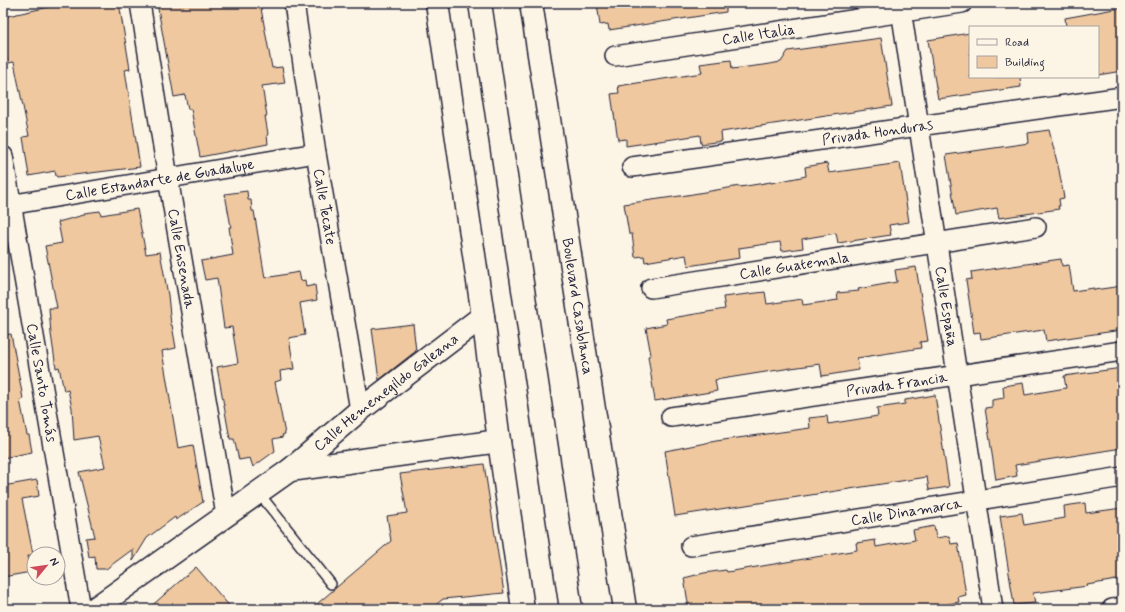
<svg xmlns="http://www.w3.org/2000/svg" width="1125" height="612" font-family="Mynerve,sans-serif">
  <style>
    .building { fill: #efc89f; stroke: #22223b }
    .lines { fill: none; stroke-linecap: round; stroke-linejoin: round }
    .lane-casing { stroke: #22223b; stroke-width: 12 }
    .street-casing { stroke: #22223b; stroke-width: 22 }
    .secondary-casing { stroke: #22223b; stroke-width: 25 }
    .primary-casing { stroke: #22223b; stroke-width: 25 }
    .lane { stroke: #fcf5e5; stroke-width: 9 }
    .street { stroke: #fcf5e5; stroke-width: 19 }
    .secondary { stroke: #fcf5e5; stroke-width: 22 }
    .primary { stroke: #fcf5e5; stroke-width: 22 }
    .labels { text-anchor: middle; stroke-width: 3.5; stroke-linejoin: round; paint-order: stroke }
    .street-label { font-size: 15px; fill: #22223b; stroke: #fcf5e5 }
  </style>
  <rect width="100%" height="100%" fill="#fcf5e5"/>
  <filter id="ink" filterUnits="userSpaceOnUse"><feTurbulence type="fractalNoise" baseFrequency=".025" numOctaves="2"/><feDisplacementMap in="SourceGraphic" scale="8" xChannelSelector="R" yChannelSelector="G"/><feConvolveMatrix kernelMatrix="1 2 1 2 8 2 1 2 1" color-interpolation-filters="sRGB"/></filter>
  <g filter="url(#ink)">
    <g class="building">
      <path d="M48,3h71l11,66 -5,1 15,97 -83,10 -1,-1 -1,-5 -26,5 -6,-39 6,-1 -15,-74 -6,1 -2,-7h-3v-39l46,-10z"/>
      <path d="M157,3h103l12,65 10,-1 3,16 -23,3 5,30h-2l3,18 -1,1 1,9 -68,13 -9,-48h-3l-3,-14 -11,2z"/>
      <path d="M597,3h129v9l-117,18 -1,-6 -8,1z"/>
      <path d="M1120,8l2,16v47l-24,4v-48h-32l-1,-9z"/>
      <path d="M970,33v44h50l1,10 -83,12 -10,-59z"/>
      <path d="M881,38l11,68 -171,26 1,9 -21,3 -1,-9 -74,11v-7l-8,1 -7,-46 8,-1 -1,-7 84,-13 -2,-9 31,-4 1,9 31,-4 18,-3 7,-11z"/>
      <path d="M1049,130l10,40 5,28 -5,1 1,7h-2l1,3 -60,9 -2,-10 -41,7 -10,-60 83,-12 -1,-10z"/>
      <path d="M827,163l2,10 71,-10 9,59 -20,3 2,10 -53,8 -2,-10 -34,6 1,9 -21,3 -2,-9 -41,6 1,10 -52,8 -2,-11 -41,7 -1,-6 -9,1 -3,-23h-3l-5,-30 63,-9 53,-9v1l31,-5v1l35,-7 -1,-9z"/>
      <path d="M247,191l1,9h3l1,11h2l11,67 34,-6 2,9 4,-1 1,7 9,-2 2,15 -17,3 5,32 -16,3 5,31 -14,2 1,9 -6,2 10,52 -3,1 1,2 -10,2 2,12 -22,16 -3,-9 -11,2 -5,-21h-4l-13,-72 21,-4 -6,-36 -8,1 -7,-50 -12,2 -4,-19 32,-6 -4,-28h2l-6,-33z"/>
      <path d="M137,209l9,45 14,-2 8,43 3,30h1l4,23 -14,3 16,97 15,-3 10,57 -27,18 -1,-3 -28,21 -14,23v-12l-27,20h-10l-1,-13 -6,1 -3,-19 9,-1 -16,-65 26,-5 -7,-31 -24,4 -2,-32 -4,-18 -4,1 -5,-24 -3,1 -5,-34 -2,-26h8l-12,-62 17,-3 -4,-21 26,-7v-2l16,-2 1,4z"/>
      <path d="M1061,259l1,7 7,-1 4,26 21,-3v2l28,-4v44l-76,11 -2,-11 -63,9 -1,-7 -6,1 -8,-53 6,-1 -1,-7z"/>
      <path d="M916,267l12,74 -8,1 1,6 -64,10 2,12 -37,6 -2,-12 -29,4 -76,12 2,11 -62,10 -7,-45 3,-1 -5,-27 21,-4 -1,-5 59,-10 -2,-12 42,-5 2,12 35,-5 1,6 35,-5 -1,-7 22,-2 -1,-2 39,-7 -2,-12z"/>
      <path d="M413,324l3,27 -37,29 -7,-51z"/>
      <path d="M11,334l10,53 2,12 -3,1 7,35h2l3,17 -29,6v-123z"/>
      <path d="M1122,368v80l-107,17 2,11 -21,4 -11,-72 7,-1v-7l12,-2 -1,-12 20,-3 2,12 41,-7 -2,-12z"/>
      <path d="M935,395l14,92 -20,3 -2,-13 -252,39 -10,-65 51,-10 94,-13 -1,-10 18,-2 1,8 50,-8 -1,-8 28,-4v-4z"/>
      <path d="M484,464l20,129 -61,6 -12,10h-120l80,-68 -4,-25 20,-3 -7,-39z"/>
      <path d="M37,480l2,16 -17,3 11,55 -5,2 3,16 -28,5v-91z"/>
      <path d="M1085,503l1,10 36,-5v71l-35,6 1,1 -55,7 2,10 -21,2 -14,-89 22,-3 2,12 41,-7 -1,-12z"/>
      <path d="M934,526l2,12 13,-2 2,8 7,-1 8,52 -8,2 1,5 -37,7h-233l-5,-31 20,-5 22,-3 1,2 130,-22 -1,-7 19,-3 1,7 39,-7 -2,-10z"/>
      <path d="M196,567l36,42h-84z"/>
    </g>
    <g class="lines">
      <defs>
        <path id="lane" d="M258,492l73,92"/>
        <g id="street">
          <path id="s1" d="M140,3l28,175 58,337"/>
          <path id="s2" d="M294,3l22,150 44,257"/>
          <path id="s3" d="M900,3l93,606"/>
          <path id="s4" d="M615,56l347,-53"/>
          <path id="s5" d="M3,156l78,453"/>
          <path id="s6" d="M632,167l490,-70"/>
          <path id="s7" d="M3,206l313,-53"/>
          <path id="s8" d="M651,288l385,-61"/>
          <path id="s9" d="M671,417l451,-66"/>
          <path id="s10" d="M691,546l431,-69"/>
          <path d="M1112,609l10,-2"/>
        </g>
        <g id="secondary">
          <path d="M437,3l46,313 16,125 24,168"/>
          <path d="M290,470l209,-29"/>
          <path id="s11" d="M94,609l196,-139 70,-60 123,-94"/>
        </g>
        <g id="primary">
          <path d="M480,3l91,606"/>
          <path id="s12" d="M531,3l94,606"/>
        </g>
      </defs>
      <use href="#lane" class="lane-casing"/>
      <use href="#street" class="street-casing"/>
      <use href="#secondary" class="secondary-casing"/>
      <use href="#primary" class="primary-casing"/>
      <use href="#lane" class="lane"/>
      <use href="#street" class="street"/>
      <use href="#secondary" class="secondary"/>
      <use href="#primary" class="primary"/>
    </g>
  </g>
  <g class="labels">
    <g class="street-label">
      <text dy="5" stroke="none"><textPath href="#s4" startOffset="145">Calle Italia</textPath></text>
      <text dy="5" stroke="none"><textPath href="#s6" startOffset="248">Privada Honduras</textPath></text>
      <text dy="5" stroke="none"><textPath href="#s7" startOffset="159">Calle Estandarte de Guadalupe</textPath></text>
      <text dy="5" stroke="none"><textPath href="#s2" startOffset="206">Calle Tecate</textPath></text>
      <text dy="5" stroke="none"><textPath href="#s1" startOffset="259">Calle Ensenada</textPath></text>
      <text dy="5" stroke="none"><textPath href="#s8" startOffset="145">Calle Guatemala</textPath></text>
      <text dy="5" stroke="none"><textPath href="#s12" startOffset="307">Boulevard Casablanca</textPath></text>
      <text dy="5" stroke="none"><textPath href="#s3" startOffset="307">Calle España</textPath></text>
      <text dy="5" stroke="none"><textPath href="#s5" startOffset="230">Calle Santo Tomás</textPath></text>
      <text dy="5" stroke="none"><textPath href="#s9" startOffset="228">Privada Francia</textPath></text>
      <text dy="5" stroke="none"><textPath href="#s11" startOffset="364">Calle Hemenegildo Galeana</textPath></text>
      <text dy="5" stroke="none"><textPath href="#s10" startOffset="218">Calle Dinamarca</textPath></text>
    </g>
  </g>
  <rect width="1125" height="612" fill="none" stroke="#fcf5e5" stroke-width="16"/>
  <rect x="8" y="8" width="1109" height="596" fill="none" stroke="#22223b" stroke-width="1.5" filter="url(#ink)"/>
  <rect x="969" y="26" width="130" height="52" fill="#fcf5e5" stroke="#a5a1a1"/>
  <rect x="977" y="39" width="20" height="6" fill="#fcf5e5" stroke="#a5a1a1"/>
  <text x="1005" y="46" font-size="12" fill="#22223b">Road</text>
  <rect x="977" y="56" width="20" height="12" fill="#efc89f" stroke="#a5a1a1"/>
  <text x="1005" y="66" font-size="12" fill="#22223b">Building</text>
  <g transform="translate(46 566) rotate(61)"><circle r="19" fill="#fcf5e5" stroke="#a5a1a1"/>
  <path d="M0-3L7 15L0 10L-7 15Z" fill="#d1495b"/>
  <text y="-6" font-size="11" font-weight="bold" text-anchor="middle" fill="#22223b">N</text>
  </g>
</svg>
